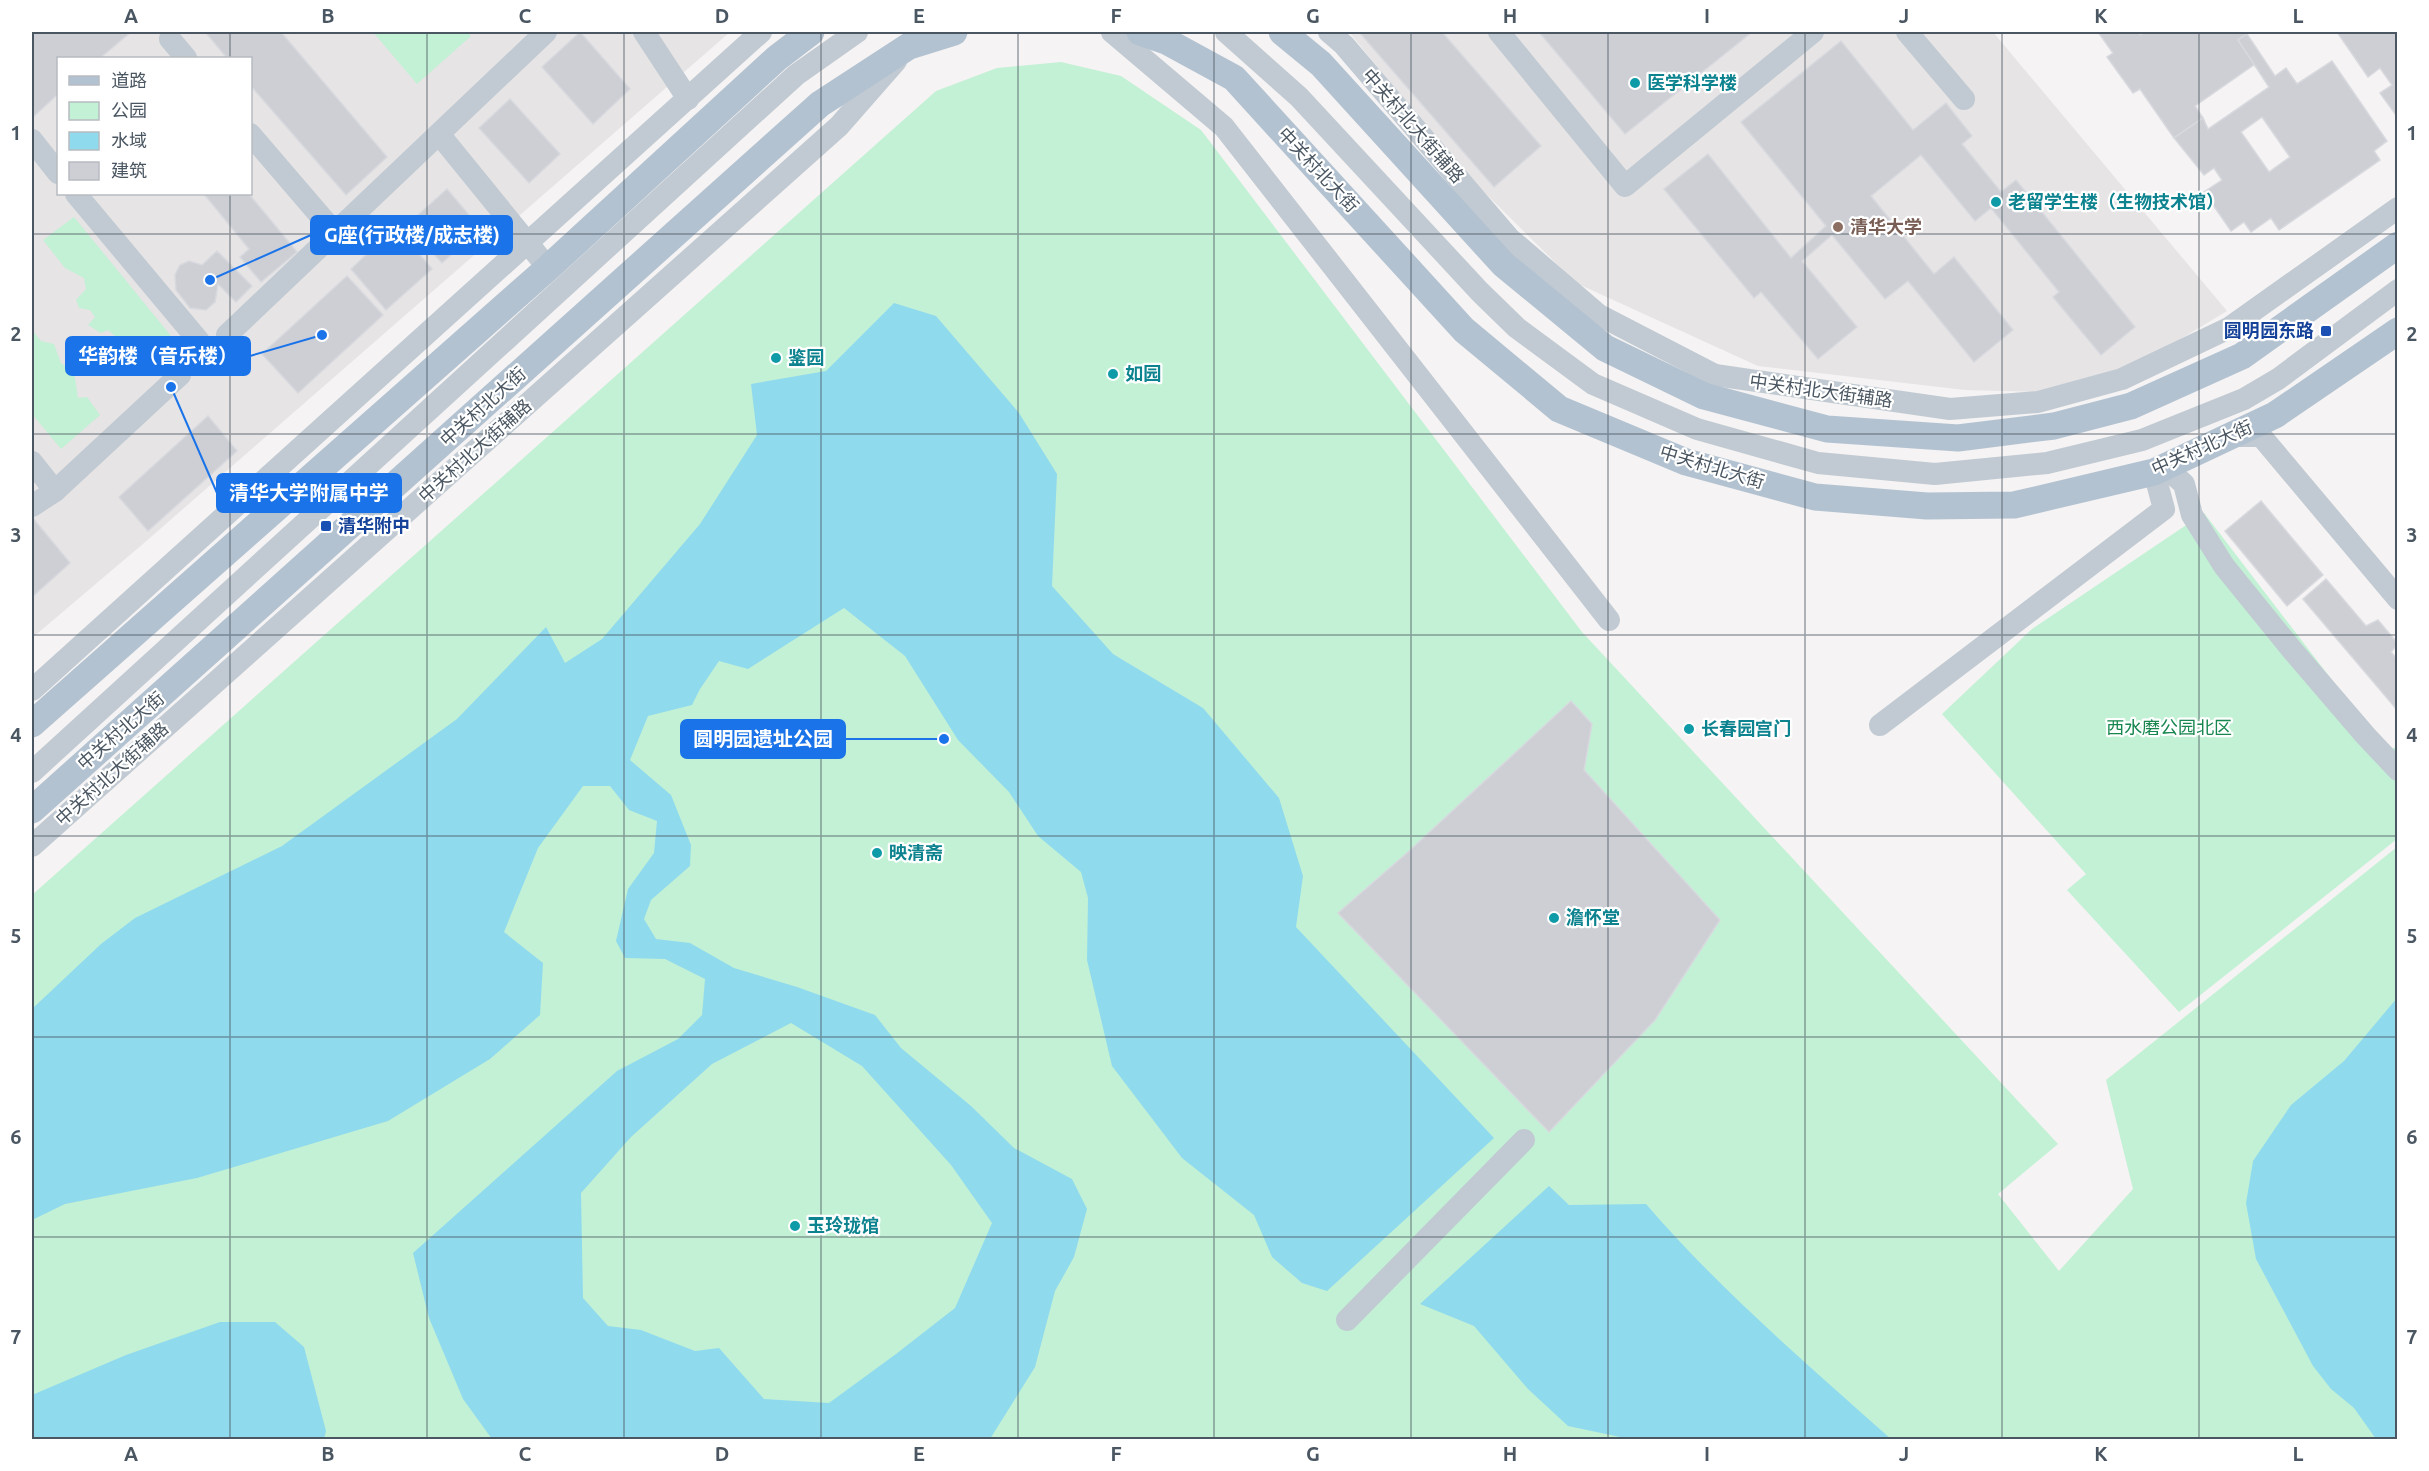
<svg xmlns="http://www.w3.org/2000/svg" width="2429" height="1471" font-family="Ubuntu,'Noto Sans SC',sans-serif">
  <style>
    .education { fill: #e6e4e5; fill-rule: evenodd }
    .green { fill: #c3f1d5 }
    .water { fill: #90daee; fill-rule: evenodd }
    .building { fill: #cdcfd5; stroke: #d7d9de; stroke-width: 1.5; fill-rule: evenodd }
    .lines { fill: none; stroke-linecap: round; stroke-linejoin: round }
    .minor { stroke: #c1cad2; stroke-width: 22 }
    .major { stroke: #b3c2d1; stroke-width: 27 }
    .grid { fill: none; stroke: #4a5661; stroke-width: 1.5; stroke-opacity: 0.55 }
    .culture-dot { fill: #0f9aa8; stroke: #fff; stroke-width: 2 }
    .education-dot { fill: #8d6e63; stroke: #fff; stroke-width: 2 }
    .transit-dot { fill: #1a4fb4; stroke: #fff; stroke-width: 2 }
    .labels { text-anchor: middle; stroke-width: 4.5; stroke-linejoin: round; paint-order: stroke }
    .culture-label { font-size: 18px; font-weight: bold; fill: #0d838f; stroke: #fff; text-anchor: start }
    .street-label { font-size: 18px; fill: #4a5661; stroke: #fff }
    .education-label { font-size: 18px; font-weight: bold; fill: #785e54; stroke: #fff; text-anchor: start }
    .transit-label { font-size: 18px; font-weight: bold; fill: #164399; stroke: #fff; text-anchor: end }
    .park-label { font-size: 18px; fill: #17864f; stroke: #fff }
    .leader { fill: none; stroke: #1a73e8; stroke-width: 2 }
    .callout-dot { fill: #1a73e8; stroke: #fff; stroke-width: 2 }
    .callout { fill: #1a73e8; stroke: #1a73e8; stroke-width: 2 }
    .callout-label { font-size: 20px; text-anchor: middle; font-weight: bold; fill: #fff }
    .neatline { fill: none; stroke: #4a5661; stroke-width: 2 }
    .grid-label { font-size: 20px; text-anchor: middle; font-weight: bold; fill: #4a5661 }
  </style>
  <rect width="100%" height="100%" fill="#f5f3f3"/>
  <g class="education">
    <path d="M32,32h698l-586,511 -112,95zM58,58h192v136h-192z"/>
    <path d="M1349,32h644l234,279 -93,56 -95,25 -74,-2 -207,-24 -182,-83 -113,-112z"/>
  </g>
  <g class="green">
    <path d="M373,32h94l4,4 -54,48z"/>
    <path d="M1061,62l60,14 80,54 381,502 476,512 -60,50 61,77 74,-82 -27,-109 291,-233v592h-2365v-544l904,-804 61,-23z"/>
    <path d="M74,217l102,125 -26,24 -42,-36 -7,3 -13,-8 7,-8 -5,-7 -11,-2 -3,-8 10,-11 -2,-11 -19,-10 -22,-28z"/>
    <path d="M32,330l9,11 13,3 7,19 13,9 4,26 9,-1 13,18 -39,34 -29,-35z"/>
    <path d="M2204,513l183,239 10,-6v93l-218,173 -112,-122 19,-16 -144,-160 90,-85z"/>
  </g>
  <g class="water">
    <path d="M894,303l42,13 83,97 38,61 -5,112 61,68 90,54 76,90 24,78 -7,51 198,211 -167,153 -25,-8 -30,-26 -18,-42 -72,-57 -70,-92 -25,-106 1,-62 -7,-26 -43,-36 -29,-44 -51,-52 -53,-84 -61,-48 -96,61 -29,-8 -19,28 -8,16 -44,11 -18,44 41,35 20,50 -1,21 -39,34 -7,19 12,20 34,4 44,25 63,19 78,28 26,33 70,58 43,42 58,31 15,30 -13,48 -19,34 -20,76 -45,72h-498l-29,-40 -34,-81 -16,-65 204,-182 61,-32 24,-24 3,-36 -40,-20 -40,-1 -9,-17 12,-52 26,-36 3,-32 -28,-11 -19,-24h-27l-45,62 -34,84 39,31 -3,52 -50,44 -102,62 -191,57 -132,26 -33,16v-211l69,-65 34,-26 147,-72 175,-127 89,-92 19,36 37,-24 98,-115 57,-89 -6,-51 75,-13zM791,1023l71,43 89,99 41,58 -37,85 -59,46 -67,49 -65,-4 -45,-51 -24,3 -54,-21 -33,-4 -25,-28 -2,-105 50,-56 81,-73z"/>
    <path d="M2397,998l1,441h-22l-22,-31 -23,-19 -18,-23 -57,-107 -10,-56 7,-42 38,-56 53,-44z"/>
    <path d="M1549,1186l20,19 77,-1c74,86 161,160 245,235l-191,1 -80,-3 -52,-11 -40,-37 -54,-63 -54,-22z"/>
    <path d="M220,1322h55l29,25 22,84 -2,8h-292v-44l94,-40z"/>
  </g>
  <g class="building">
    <path d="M32,32h99l-31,26h-42v36l-25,23z"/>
    <path d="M208,32h73l106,125 -41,38 -96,-110v-27h-23l-21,-25z"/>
    <path d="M580,32l50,57 -37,35 -51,-57z"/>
    <path d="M1359,32h83l99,114 -47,41z"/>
    <path d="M1539,32h213l-127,102z"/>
    <path d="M2098,32h40l2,3 5,-3h100l2,2 -9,6 17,24 -60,42 8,12 -29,20 -34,-49 -7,4 -26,-36 6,-4z"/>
    <path d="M2337,32h61v86l-18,-25 12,-8 -12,-17 -12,9z"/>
    <path d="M2247,34l28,42 11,-8 11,16 35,-23 55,80 -13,10 6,9 -101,70 -8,-12 -20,14 -7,-10 -13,9 -27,-39 18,-12 -8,-12 -10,7 -30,-37 29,-20 5,11 61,-42 -31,-47zM2262,117l28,40 -21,15 -28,-40z"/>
    <path d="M1841,41l72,89 33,-27 26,33 -10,8 39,48 15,-12 119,147 -34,28 -48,-58 6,-5 -68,-84 -16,13 -54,-66 -50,41 63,78 20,-17 59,73 -39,32 -66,-81 -23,18 -53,-64 -30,26 55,66 -39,32 -57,-67 -7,6 -90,-109 44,-35 83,104 35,-32 -85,-104z"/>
    <path d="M510,99l50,55 -31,29 -50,-55z"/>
    <path d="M447,189l33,39 -38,35 -35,-38z"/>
    <path d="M204,194h45l48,58 -36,30 -21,-25 9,-8z"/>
    <path d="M396,227l36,42 -46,41 -35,-41z"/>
    <path d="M217,251l35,35 -16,16 -18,-18 -3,18 -9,8 -16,-2 -14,-18 -1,-15 5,-10 9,-4 13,4z"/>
    <path d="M347,276l36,39 -85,78 -36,-39z"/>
    <path d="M208,416l29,35 -89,80 -29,-34z"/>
    <path d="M2261,501l62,74 -36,31 -62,-75z"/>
    <path d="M32,517l38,46 -38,34z"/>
    <path d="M2326,579l40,47 12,-6 20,24 -7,8 7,8v51l-95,-112z"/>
    <path d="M1571,701l21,23 -8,46 136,150 -65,100 -106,112 -211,-219 70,-61z"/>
  </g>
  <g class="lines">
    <g class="minor">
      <path d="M644,32l44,67"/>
      <path d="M1112,32l112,95 385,493"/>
      <path d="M1226,32l73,65 181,195 37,36 76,56 104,45 121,34 117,11 112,-11 95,-23 102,-41 34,-20 120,-89"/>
      <path d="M1329,32l15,13 165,193 90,77 116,60 235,34 88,-7 84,-23 107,-51 169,-120"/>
      <path d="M1499,32l126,154 188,-154"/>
      <path d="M1907,32l57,67"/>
      <path d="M170,39l16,19"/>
      <path d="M250,134l85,99"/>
      <path d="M439,134l109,134"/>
      <path d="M32,140l26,33"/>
      <path d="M76,194l123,147"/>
      <path d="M227,335l319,-303"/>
      <path d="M2232,436h29l137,163"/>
      <path d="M32,462l23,29 125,-116"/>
      <path d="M2165,467l19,17 8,31 32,51 69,85 72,84 33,35"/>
      <path d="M32,506l23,-15"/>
      <path d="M32,690l729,-658"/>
      <path d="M1880,725l284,-216 -10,-37"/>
      <path d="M32,772l764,-697 61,-43"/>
      <path d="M32,846l807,-720 57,-65"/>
      <path d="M1347,1320l177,-180"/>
    </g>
    <g class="major">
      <path d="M1140,32l26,9 68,37 230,252 95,79 127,53 129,35 112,9 87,-1 140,-33 121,-57 123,-84"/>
      <path d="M1282,32l39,32 182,200 102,84 99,48 123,33 131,9 96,-12 77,-20 111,-50 156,-111"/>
      <path d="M32,724l516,-456 229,-210 34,-26"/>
      <path d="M32,810l788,-706 89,-58 45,-14"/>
    </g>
  </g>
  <path class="grid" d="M230,32v26M427,32v1408M624,32v1408M821,32v1408M1018,32v1408M1214,32v1408M1411,32v1408M1608,32v1408M1805,32v1408M2002,32v1408M2199,32v1408M230,194v1246M32,234h2366M32,434h2366M32,635h2366M32,836h2366M32,1037h2366M32,1237h2366"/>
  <g class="culture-dot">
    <circle cx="1635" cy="83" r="6"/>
    <circle cx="1996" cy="202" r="6"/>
    <circle cx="776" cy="358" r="6"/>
    <circle cx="1113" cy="374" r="6"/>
    <circle cx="1689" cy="729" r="6"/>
    <circle cx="877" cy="853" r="6"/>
    <circle cx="1554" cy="918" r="6"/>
    <circle cx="795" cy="1226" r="6"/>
  </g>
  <circle class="education-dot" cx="1838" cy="227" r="6"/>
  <g class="transit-dot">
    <rect x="2320" y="325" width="12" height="12" rx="3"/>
    <rect x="320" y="520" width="12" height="12" rx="3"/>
  </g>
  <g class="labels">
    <g class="culture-label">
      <text x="1647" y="89">医学科学楼</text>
      <text x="2008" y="208">老留学生楼（生物技术馆）</text>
      <text x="788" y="364">鉴园</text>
      <text x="1125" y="380">如园</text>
      <text x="1701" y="735">长春园宫门</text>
      <text x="889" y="859">映清斋</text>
      <text x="1566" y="924">澹怀堂</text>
      <text x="807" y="1232">玉玲珑馆</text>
    </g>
    <g class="street-label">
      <text transform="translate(1413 126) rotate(49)" y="6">中关村北大街辅路</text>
      <text transform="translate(1318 170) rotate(47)" y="6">中关村北大街</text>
      <text transform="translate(1821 391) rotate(8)" y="6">中关村北大街辅路</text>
      <text transform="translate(483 407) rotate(-42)" y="6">中关村北大街</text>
      <text transform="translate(2202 448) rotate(-24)" y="6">中关村北大街</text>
      <text transform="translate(475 451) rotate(-42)" y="6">中关村北大街辅路</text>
      <text transform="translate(1712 467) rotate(17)" y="6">中关村北大街</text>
      <text transform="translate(121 731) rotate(-41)" y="6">中关村北大街</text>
      <text transform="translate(112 774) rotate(-42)" y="6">中关村北大街辅路</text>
    </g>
    <g class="education-label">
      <text x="1850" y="233">清华大学</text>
    </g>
    <g class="transit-label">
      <text x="2314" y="337">圆明园东路</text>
      <text x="338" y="532" text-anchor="start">清华附中</text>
    </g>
    <g class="park-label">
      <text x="2169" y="734">西水磨公园北区</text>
    </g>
  </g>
  <path class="leader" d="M210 280L311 235M322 335L250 356M171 387L217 493M944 739L845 739"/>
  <g class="callout-dot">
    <circle cx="210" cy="280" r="6"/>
    <circle cx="322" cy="335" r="6"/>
    <circle cx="171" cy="387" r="6"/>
    <circle cx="944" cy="739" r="6"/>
  </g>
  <g class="callout">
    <rect x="311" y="216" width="201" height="38" rx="6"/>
    <rect x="66" y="337" width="184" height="38" rx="6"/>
    <rect x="217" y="474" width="184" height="38" rx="6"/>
    <rect x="681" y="720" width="164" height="38" rx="6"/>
  </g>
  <g class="callout-label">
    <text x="412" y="242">G座(行政楼/成志楼)</text>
    <text x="158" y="363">华韵楼（音乐楼）</text>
    <text x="309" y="500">清华大学附属中学</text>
    <text x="763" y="746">圆明园遗址公园</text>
  </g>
  <rect width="2429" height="1471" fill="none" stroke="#ffffff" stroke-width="66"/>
  <rect x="57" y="57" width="195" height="138" fill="#ffffff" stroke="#b7bbc0" stroke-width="1.5"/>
  <rect x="69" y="76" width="30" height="9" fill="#b3c2d1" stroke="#b7bbc0" stroke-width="1.5"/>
  <text x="111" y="87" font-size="18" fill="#4a5661">道路</text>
  <rect x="69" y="102" width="30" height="18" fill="#c3f1d5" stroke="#b7bbc0" stroke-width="1.5"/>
  <text x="111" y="117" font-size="18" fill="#4a5661">公园</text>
  <rect x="69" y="132" width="30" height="18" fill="#90daee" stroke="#b7bbc0" stroke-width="1.5"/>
  <text x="111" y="147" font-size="18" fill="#4a5661">水域</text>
  <rect x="69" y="162" width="30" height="18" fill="#cdcfd5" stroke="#b7bbc0" stroke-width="1.5"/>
  <text x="111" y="177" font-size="18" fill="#4a5661">建筑</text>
  <rect x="33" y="33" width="2363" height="1405" class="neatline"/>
  <g class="grid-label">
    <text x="131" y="23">A</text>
    <text x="328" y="23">B</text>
    <text x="525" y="23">C</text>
    <text x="722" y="23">D</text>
    <text x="919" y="23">E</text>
    <text x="1116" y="23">F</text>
    <text x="1313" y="23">G</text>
    <text x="1510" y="23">H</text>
    <text x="1707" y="23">I</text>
    <text x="1904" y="23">J</text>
    <text x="2101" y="23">K</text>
    <text x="2298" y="23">L</text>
    <text x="16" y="140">1</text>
    <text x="2412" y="140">1</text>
    <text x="16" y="341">2</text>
    <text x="2412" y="341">2</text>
    <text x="16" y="542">3</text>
    <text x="2412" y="542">3</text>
    <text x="16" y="742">4</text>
    <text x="2412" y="742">4</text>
    <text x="16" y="943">5</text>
    <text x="2412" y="943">5</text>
    <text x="16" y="1144">6</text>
    <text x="2412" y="1144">6</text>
    <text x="16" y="1344">7</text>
    <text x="2412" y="1344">7</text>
    <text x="131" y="1461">A</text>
    <text x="328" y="1461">B</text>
    <text x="525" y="1461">C</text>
    <text x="722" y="1461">D</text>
    <text x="919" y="1461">E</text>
    <text x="1116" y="1461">F</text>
    <text x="1313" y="1461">G</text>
    <text x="1510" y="1461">H</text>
    <text x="1707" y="1461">I</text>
    <text x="1904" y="1461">J</text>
    <text x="2101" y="1461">K</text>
    <text x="2298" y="1461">L</text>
  </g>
</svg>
